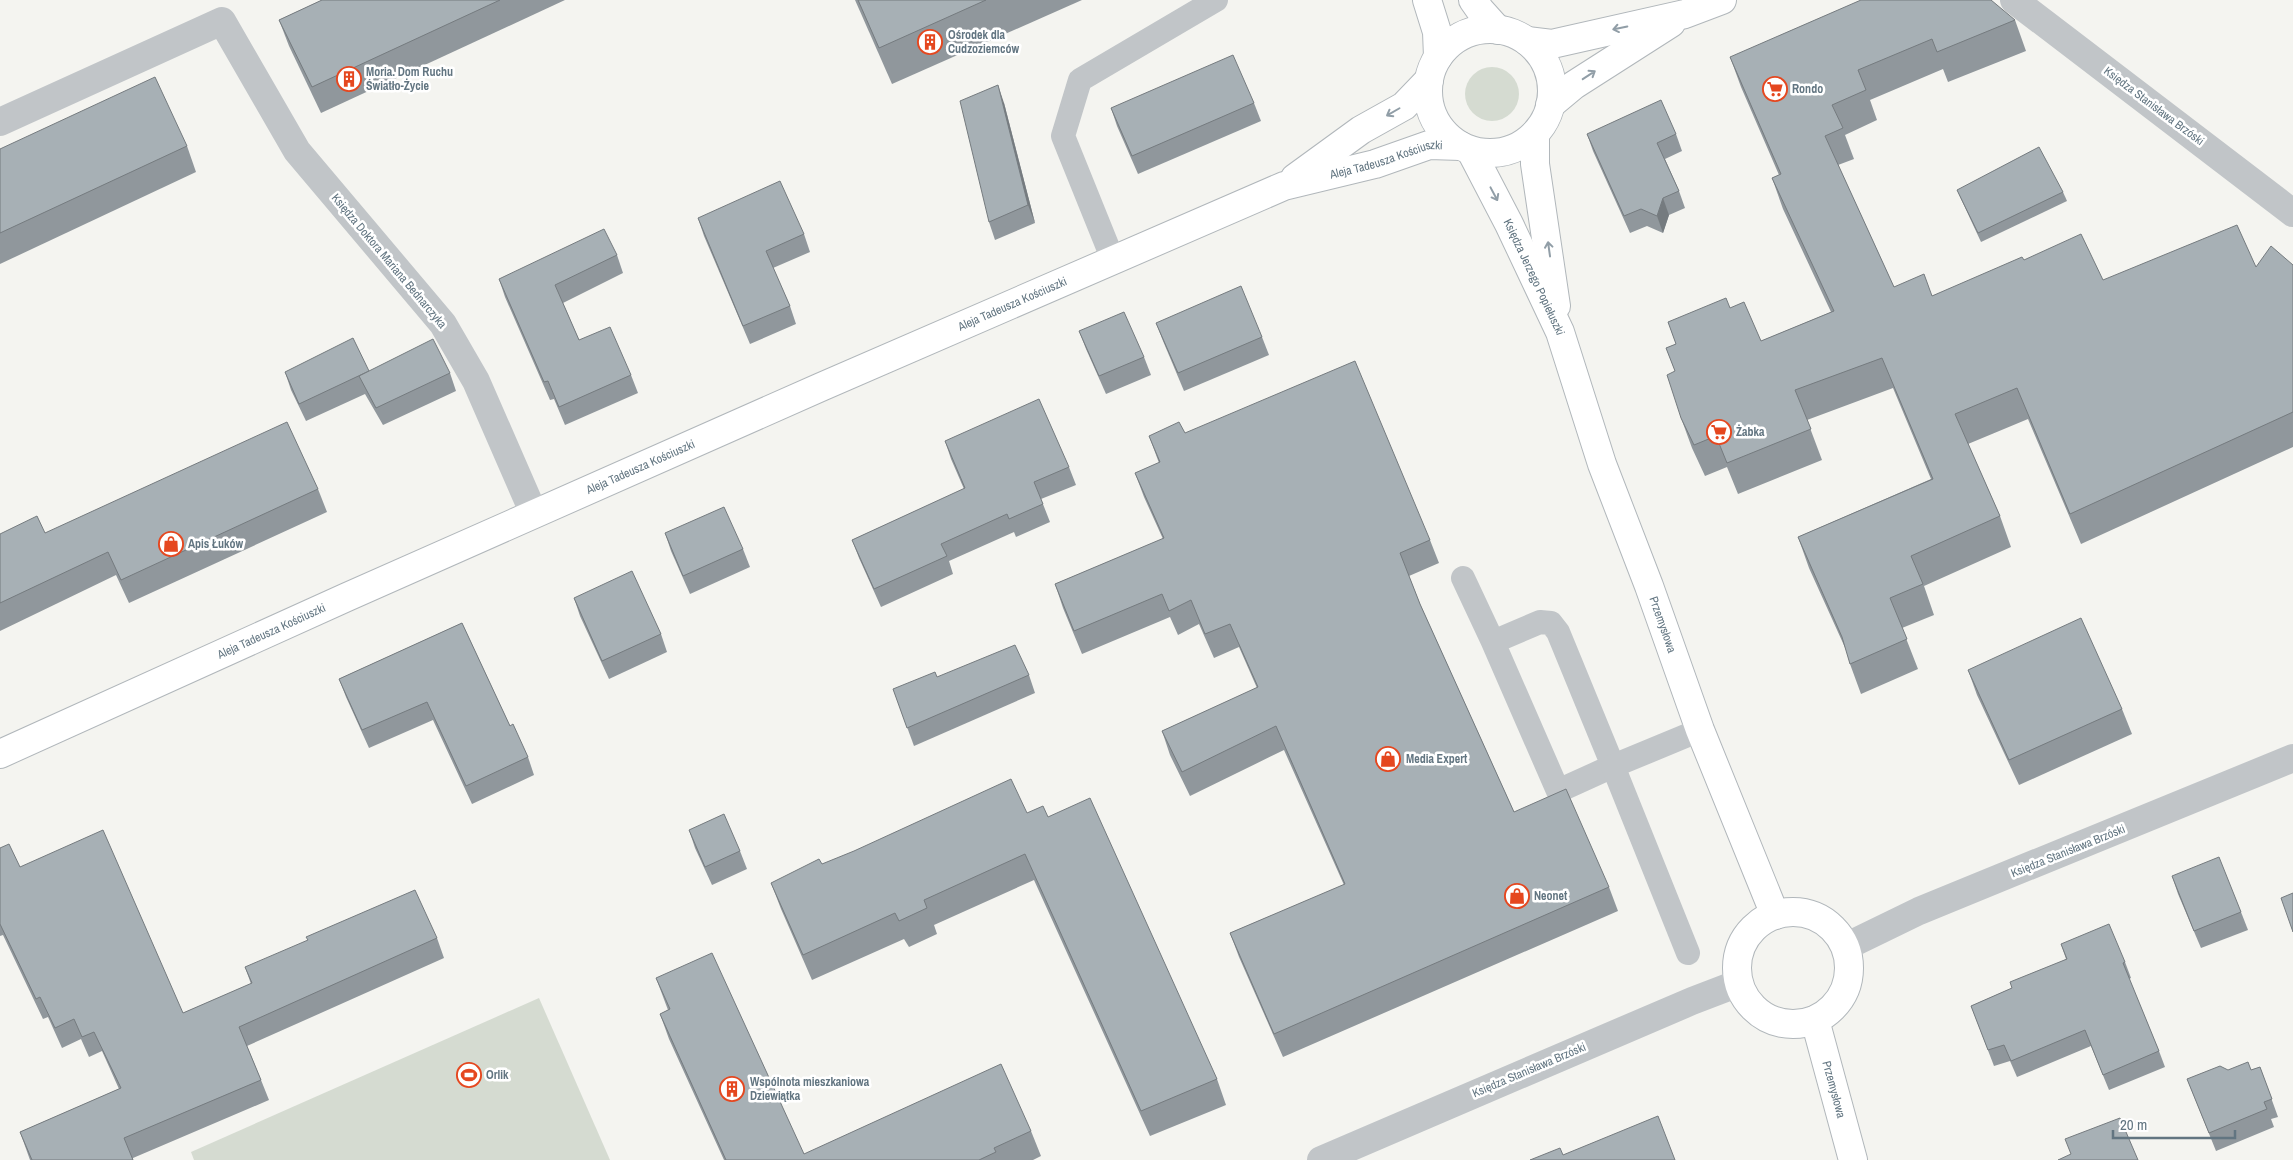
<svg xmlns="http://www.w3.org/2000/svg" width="2293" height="1160" font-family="'Archivo Narrow',sans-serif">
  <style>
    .green { fill: #d5dbd1 }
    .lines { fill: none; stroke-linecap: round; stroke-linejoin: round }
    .secondary-casing { stroke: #b1b7bb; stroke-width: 30 }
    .lane { stroke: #c1c5c8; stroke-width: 24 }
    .street { stroke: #c1c5c8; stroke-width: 28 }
    .secondary { stroke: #fff; stroke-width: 28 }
    .wall { fill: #90979c }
    .shaded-wall { fill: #757b7f }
    .building { fill: #a7b0b5; stroke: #757b7f }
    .oneway { stroke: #919ea7 }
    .labels { text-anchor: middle; stroke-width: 5; stroke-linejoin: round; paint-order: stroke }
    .poi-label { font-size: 12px; font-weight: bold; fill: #627581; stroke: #fff; text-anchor: start }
    .street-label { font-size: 12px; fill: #627581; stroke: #fff }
  </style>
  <rect width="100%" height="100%" fill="#f4f4f0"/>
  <g class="green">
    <circle cx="1492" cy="94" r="27"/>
    <path d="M539,998l71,162h-416l-3,-8z"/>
  </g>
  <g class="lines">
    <defs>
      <g id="secondary">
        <path d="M1427,0l10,32 1,25"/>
        <path d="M1473,0l7,10 18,20"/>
        <circle cx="1490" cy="91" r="62"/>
        <path d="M1527,41l25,3 133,-30 37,-14"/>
        <path d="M1550,105l24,-20 97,-62"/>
        <path d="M1535,134v30l21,142"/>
        <path id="s1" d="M1471,151l38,73 51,108 42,132 47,122 51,144 75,185"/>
        <path d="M1295,178l66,-48 43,-24 25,-26"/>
        <path id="s2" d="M0,754l347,-157 474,-210 463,-201 91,-22 54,-19 32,1"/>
        <circle cx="1793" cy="968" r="56"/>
        <path id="s3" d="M1815,1020l38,140"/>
      </g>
    </defs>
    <use href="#secondary" class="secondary-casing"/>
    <g class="lane">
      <path d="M1113,260l-50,-124 17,-56 136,-80"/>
      <path d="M1463,578l30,64 65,149 55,-25 -55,-134 -7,-9 -11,-1 -47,20"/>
      <path d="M1688,953l-75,-187 87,-36"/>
    </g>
    <g class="street">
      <path d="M2014,0l279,213"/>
      <path d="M0,122l222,-101 75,130 146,173 33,57 58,133"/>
      <path d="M1845,947l74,-36 374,-153"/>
      <path d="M1321,1160l371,-159 47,-18"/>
    </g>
    <use href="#secondary" class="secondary"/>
  </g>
  <g class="wall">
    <path d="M322,0h243l-244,113 -32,-67 -10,-26z"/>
    <path d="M855,0h227l-190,84z"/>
    <path d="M2015,20l11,31 -78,31 -5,-13 -73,31 7,20 -32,15 9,24 -16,6 56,122 38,9 92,-36 79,20 153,-13 37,-2v182l-212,97 -53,-125 -60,25 32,72 11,31 -87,39 10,29 -32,13 16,41 -57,25 -11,-30 -3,-12 -38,-84 -11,-31 133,-58 -38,-91 -86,32 15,40 -84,34 -11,-27 -22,9 -13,-28 -11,-30 -6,-47 -9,-23 10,-4 -8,-22 62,-14 31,33 70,-29 -48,-103 -11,-31 7,-3 -38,-88 -11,-30z"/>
    <path d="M1004,103l31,120 -40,17 -6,-18z"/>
    <path d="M1254,103l7,18 -123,53 -21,-48 -6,-18z"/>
    <path d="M1587,134h89l6,17 -17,8 14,32 6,17 -16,7 -6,18 -16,-7 -17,7 -37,-82z"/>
    <path d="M187,146l9,26 -196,92v-115z"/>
    <path d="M1957,190l106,2 4,9 -86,41 -20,-43z"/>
    <path d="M698,218l106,16 6,18 -37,16 17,38 6,18 -46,20 -46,-108z"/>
    <path d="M617,255l6,18 -60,30 16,37 52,35 7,18 -73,32 -11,-26 -4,1 -45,-103 -6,-18z"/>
    <path d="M1156,323l106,14 7,18 -85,36 -21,-50z"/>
    <path d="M1079,331l65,26 7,18 -45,19 -20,-45z"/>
    <path d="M369,371l81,2 6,18 -73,34 -18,-31 -59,27 -15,-31 -6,-18z"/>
    <path d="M1185,433l245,107 9,23 -30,13 11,28 94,208 95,75 9,24 -335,146 -44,-100 -9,-24 114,-48 -60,-135 -94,46 -20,-41 -8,-24 95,-43 -18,-41 -25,11 -15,-34 -21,11 -8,-18 -88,37 -19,-46 -8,-24 108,-45 -19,-42 -9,-24 24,-10 -10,-27z"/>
    <path d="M945,441l124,26 7,18 -35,14 9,23 -34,15 -2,-5 -65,29 4,13 -72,33 -22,-49 -7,-18 112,-51 -13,-30z"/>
    <path d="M318,489l9,23 -198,91 -13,-28 -116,56v-97l45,-1z"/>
    <path d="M665,533l78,16 7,18 -60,27 -19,-43z"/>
    <path d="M574,598l87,36 6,18 -58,27 -29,-63z"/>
    <path d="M462,623l48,103 18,31 6,18 -62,29 -39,-84 -64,28 -23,-51 -7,-18z"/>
    <path d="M1968,670l154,39 10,25 -113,51 -42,-90z"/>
    <path d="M1029,675l6,18 -121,53 -21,-57 44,-12z"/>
    <path d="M1027,813l21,4 169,262 9,26 -76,31 -116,-256 -100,45 3,9 -28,13 -5,-8 -92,41 -31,-71 -10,-26 51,-19z"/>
    <path d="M689,830l51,21 7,18 -35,16 -17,-37z"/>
    <path d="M0,848l20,19 163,146 68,-29 -6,-17 192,-29 7,20 -197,88 14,34 8,20 -136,58v2h-103l-10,-28 99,-43 -17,-38 -13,6 -8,-18 -19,9 -14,-31 -5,2 -40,-84 -3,1z"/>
    <path d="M2172,876l69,36 7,18 -47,18 -23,-54z"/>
    <path d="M2061,944l64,18 6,16 -2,1 30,72 6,16 -56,23 -18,-44 -74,31 -7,-16 -16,5 -23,-60 41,-18 54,-29z"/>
    <path d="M656,978l148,176 227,-23 10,25 -8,4h-309l-55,-121 -9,-25 8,-4z"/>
    <path d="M2260,1067l18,50 -7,2 3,8 -58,24 -29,-72 41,-9h23z"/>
  </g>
  <g class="shaded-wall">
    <path d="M998,85l6,18 31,120 -7,-18z"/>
    <path d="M1663,198l6,17 -6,18 -6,-17z"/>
  </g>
  <g class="building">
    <path d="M322,0h178l-188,87 -33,-67z"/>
    <path d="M858,0h128l-107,48z"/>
    <path d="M1861,0h130l24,20 -78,32 -5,-13 -74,31 8,20 -34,15 11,23 -18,8 69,151 30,-13 8,22 90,-39 2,3 57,-26 22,46 134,-55 19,42 15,-21 22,19v147l-223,102 -53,-126 -62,26 45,102 -89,40 12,28 -33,14 17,41 -57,25 -8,-27 -44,-100 135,-58 -51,-121 -87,32 16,39 -84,34 -11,-27 -22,9 -13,-27 -14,-43 8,-4 -9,-23 10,-4 -8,-22 58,-24 4,10 14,-6 17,39 73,-30 -62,-133 9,-4 -51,-117z"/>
    <path d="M1233,55l21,48 -122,53 -21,-48z"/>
    <path d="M155,77l32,69 -187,87v-84z"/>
    <path d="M998,85l30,120 -39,17 -29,-121z"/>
    <path d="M1661,100l15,34 -19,9 22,48 -16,7 -6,18 -16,-7 -17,7 -37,-82z"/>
    <path d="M2039,147l24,45 -85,41 -21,-43z"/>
    <path d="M780,181l24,53 -38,17 24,55 -47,20 -45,-108z"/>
    <path d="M604,229l13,26 -62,30 24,55 31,-13 21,48 -72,32 -11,-26 -4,1 -45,-103z"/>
    <path d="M1241,286l21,51 -84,36 -22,-50z"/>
    <path d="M1124,312l20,45 -45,19 -20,-45z"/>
    <path d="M353,338l16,33 -70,33 -14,-32z"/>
    <path d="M433,339l17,34 -74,35 -17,-32z"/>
    <path d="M1355,361l75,179 -30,13 20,51 94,208 52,-23 43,98 -335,147 -44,-101 115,-49 -69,-158 -94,46 -20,-41 96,-44 -28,-63 -25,10 -14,-34 -22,11 -7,-17 -88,37 -19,-47 109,-46 -29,-65 25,-11 -11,-26 30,-14 6,11z"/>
    <path d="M1039,399l30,68 -35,15 9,22 -34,15 -2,-5 -66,30 6,12 -73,33 -22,-49 113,-52 -20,-47z"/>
    <path d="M287,422l31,67 -197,91 -13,-28 -108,51v-69l37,-18 8,17z"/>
    <path d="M724,507l19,42 -60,27 -18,-43z"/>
    <path d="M632,571l29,63 -59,27 -28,-63z"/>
    <path d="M2081,618l41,91 -113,51 -41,-90z"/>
    <path d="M462,623l48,103 3,-2 15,33 -62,29 -39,-84 -65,28 -23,-51z"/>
    <path d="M1015,645l14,30 -122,53 -14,-39 42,-17 2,5z"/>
    <path d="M1011,779l16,34 16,-7 5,11 42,-19 127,281 -76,32 -116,-257 -101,46 3,8 -28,13 -4,-8 -92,42 -32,-72 48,-24 3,5 32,-13z"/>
    <path d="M724,814l16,37 -35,16 -16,-37z"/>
    <path d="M103,830l80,183 69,-30 -7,-16 63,-27 -2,-3 109,-47 22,48 -198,89 22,53 -137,58 9,22h-101l-12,-28 101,-44 -27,-56 -12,5 -8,-18 -19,9 -15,-31 -4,2 -36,-75v-76l9,-4 11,23z"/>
    <path d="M2219,857l22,55 -47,19 -22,-55z"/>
    <path d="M2293,893v39l-12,-34z"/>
    <path d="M2109,924l16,38 -2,1 36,88 -56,24 -18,-45 -74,31 -7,-16 -16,5 -17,-44 41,-18 -2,-6 57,-23 -6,-15z"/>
    <path d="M712,953l92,201 197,-90 30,67 -37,17 2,4 -17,8h-253l-66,-146 10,-5 -14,-31z"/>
    <path d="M2248,1062l3,8 9,-3 12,32 -8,3 3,7 -58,24 -22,-54 33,-13 8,4z"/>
    <path d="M1658,1116l17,44h-145l30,-12 3,7z"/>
    <path d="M2120,1118l18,42h-80l13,-6 -6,-15z"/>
  </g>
  <defs><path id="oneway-shaft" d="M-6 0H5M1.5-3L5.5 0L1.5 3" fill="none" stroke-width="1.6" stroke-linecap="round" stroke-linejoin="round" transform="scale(1.25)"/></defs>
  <g class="oneway">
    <use href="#oneway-shaft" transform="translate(1620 28) rotate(168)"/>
    <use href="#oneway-shaft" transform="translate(1589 75) rotate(-33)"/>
    <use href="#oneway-shaft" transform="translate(1393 112) rotate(150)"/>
    <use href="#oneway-shaft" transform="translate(1494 194) rotate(62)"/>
    <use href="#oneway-shaft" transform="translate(1549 249) rotate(-98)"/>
  </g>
  <defs>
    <symbol id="building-ring" viewBox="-11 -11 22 22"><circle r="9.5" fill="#fff" stroke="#e5471f" stroke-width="1.5"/><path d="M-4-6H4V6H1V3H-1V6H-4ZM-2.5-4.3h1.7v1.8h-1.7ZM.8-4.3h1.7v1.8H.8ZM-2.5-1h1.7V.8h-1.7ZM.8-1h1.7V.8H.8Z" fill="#e5471f"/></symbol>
    <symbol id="supermarket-ring" viewBox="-11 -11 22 22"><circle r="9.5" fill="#fff" stroke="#e5471f" stroke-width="1.5"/><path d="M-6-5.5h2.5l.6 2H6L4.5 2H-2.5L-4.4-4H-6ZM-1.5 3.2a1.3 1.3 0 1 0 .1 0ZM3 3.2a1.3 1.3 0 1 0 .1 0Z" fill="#e5471f"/></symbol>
    <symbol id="shop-ring" viewBox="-11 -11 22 22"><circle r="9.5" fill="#fff" stroke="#e5471f" stroke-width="1.5"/><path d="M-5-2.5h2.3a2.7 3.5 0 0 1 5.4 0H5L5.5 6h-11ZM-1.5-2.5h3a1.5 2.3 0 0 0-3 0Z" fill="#e5471f"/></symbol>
    <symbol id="stadium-ring" viewBox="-11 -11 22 22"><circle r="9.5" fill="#fff" stroke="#e5471f" stroke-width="1.5"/><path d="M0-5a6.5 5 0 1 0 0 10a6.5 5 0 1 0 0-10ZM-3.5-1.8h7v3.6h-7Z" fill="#e5471f"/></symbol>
  </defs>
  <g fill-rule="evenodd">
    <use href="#building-ring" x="916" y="28" width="28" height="28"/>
    <use href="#building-ring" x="335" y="65" width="28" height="28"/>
    <use href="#supermarket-ring" x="1761" y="75" width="28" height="28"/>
    <use href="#supermarket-ring" x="1705" y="418" width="28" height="28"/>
    <use href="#shop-ring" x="157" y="530" width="28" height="28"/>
    <use href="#shop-ring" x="1374" y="745" width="28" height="28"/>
    <use href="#shop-ring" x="1503" y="882" width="28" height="28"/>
    <use href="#stadium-ring" x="455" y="1061" width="28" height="28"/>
    <use href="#building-ring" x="718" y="1075" width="28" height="28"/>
  </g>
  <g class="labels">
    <g class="poi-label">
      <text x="948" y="39">Ośrodek dla<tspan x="948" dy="14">Cudzoziemców</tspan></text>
      <text x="366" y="76">Moria. Dom Ruchu<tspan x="366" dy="14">Światło-Życie</tspan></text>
      <text x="1792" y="93">Rondo</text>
      <text x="1736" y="436">Żabka</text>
      <text x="188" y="548">Apis Łuków</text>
      <text x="1406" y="763">Media Expert</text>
      <text x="1534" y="900">Neonet</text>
      <text x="486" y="1079">Orlik</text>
      <text x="750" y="1086">Wspólnota mieszkaniowa<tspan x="750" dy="14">Dziewiątka</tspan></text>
    </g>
    <g class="street-label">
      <text transform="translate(2154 106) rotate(37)" y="4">Księdza Stanisława Brzóski</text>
      <text dy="4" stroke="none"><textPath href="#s2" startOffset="1510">Aleja Tadeusza Kościuszki</textPath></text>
      <text transform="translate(389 261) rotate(50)" y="4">Księdza Doktora Mariana Bednarczyka</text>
      <text dy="4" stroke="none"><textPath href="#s1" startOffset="141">Księdza Jerzego Popiełuszki</textPath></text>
      <text dy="4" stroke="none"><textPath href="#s2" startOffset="1108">Aleja Tadeusza Kościuszki</textPath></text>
      <text dy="4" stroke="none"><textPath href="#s2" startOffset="702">Aleja Tadeusza Kościuszki</textPath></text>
      <text dy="4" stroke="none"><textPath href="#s1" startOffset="512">Przemysłowa</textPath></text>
      <text dy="4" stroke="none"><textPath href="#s2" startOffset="298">Aleja Tadeusza Kościuszki</textPath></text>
      <text transform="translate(2068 851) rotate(-22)" y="4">Księdza Stanisława Brzóski</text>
      <text transform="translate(1529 1070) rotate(-23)" y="4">Księdza Stanisława Brzóski</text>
      <text dy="4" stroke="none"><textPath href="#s3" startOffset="72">Przemysłowa</textPath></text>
    </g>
  </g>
  <path d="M2113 1130v8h122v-8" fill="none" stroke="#627581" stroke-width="2.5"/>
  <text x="2120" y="1130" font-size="15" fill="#627581" stroke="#ffffff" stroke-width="4" paint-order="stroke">20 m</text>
</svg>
